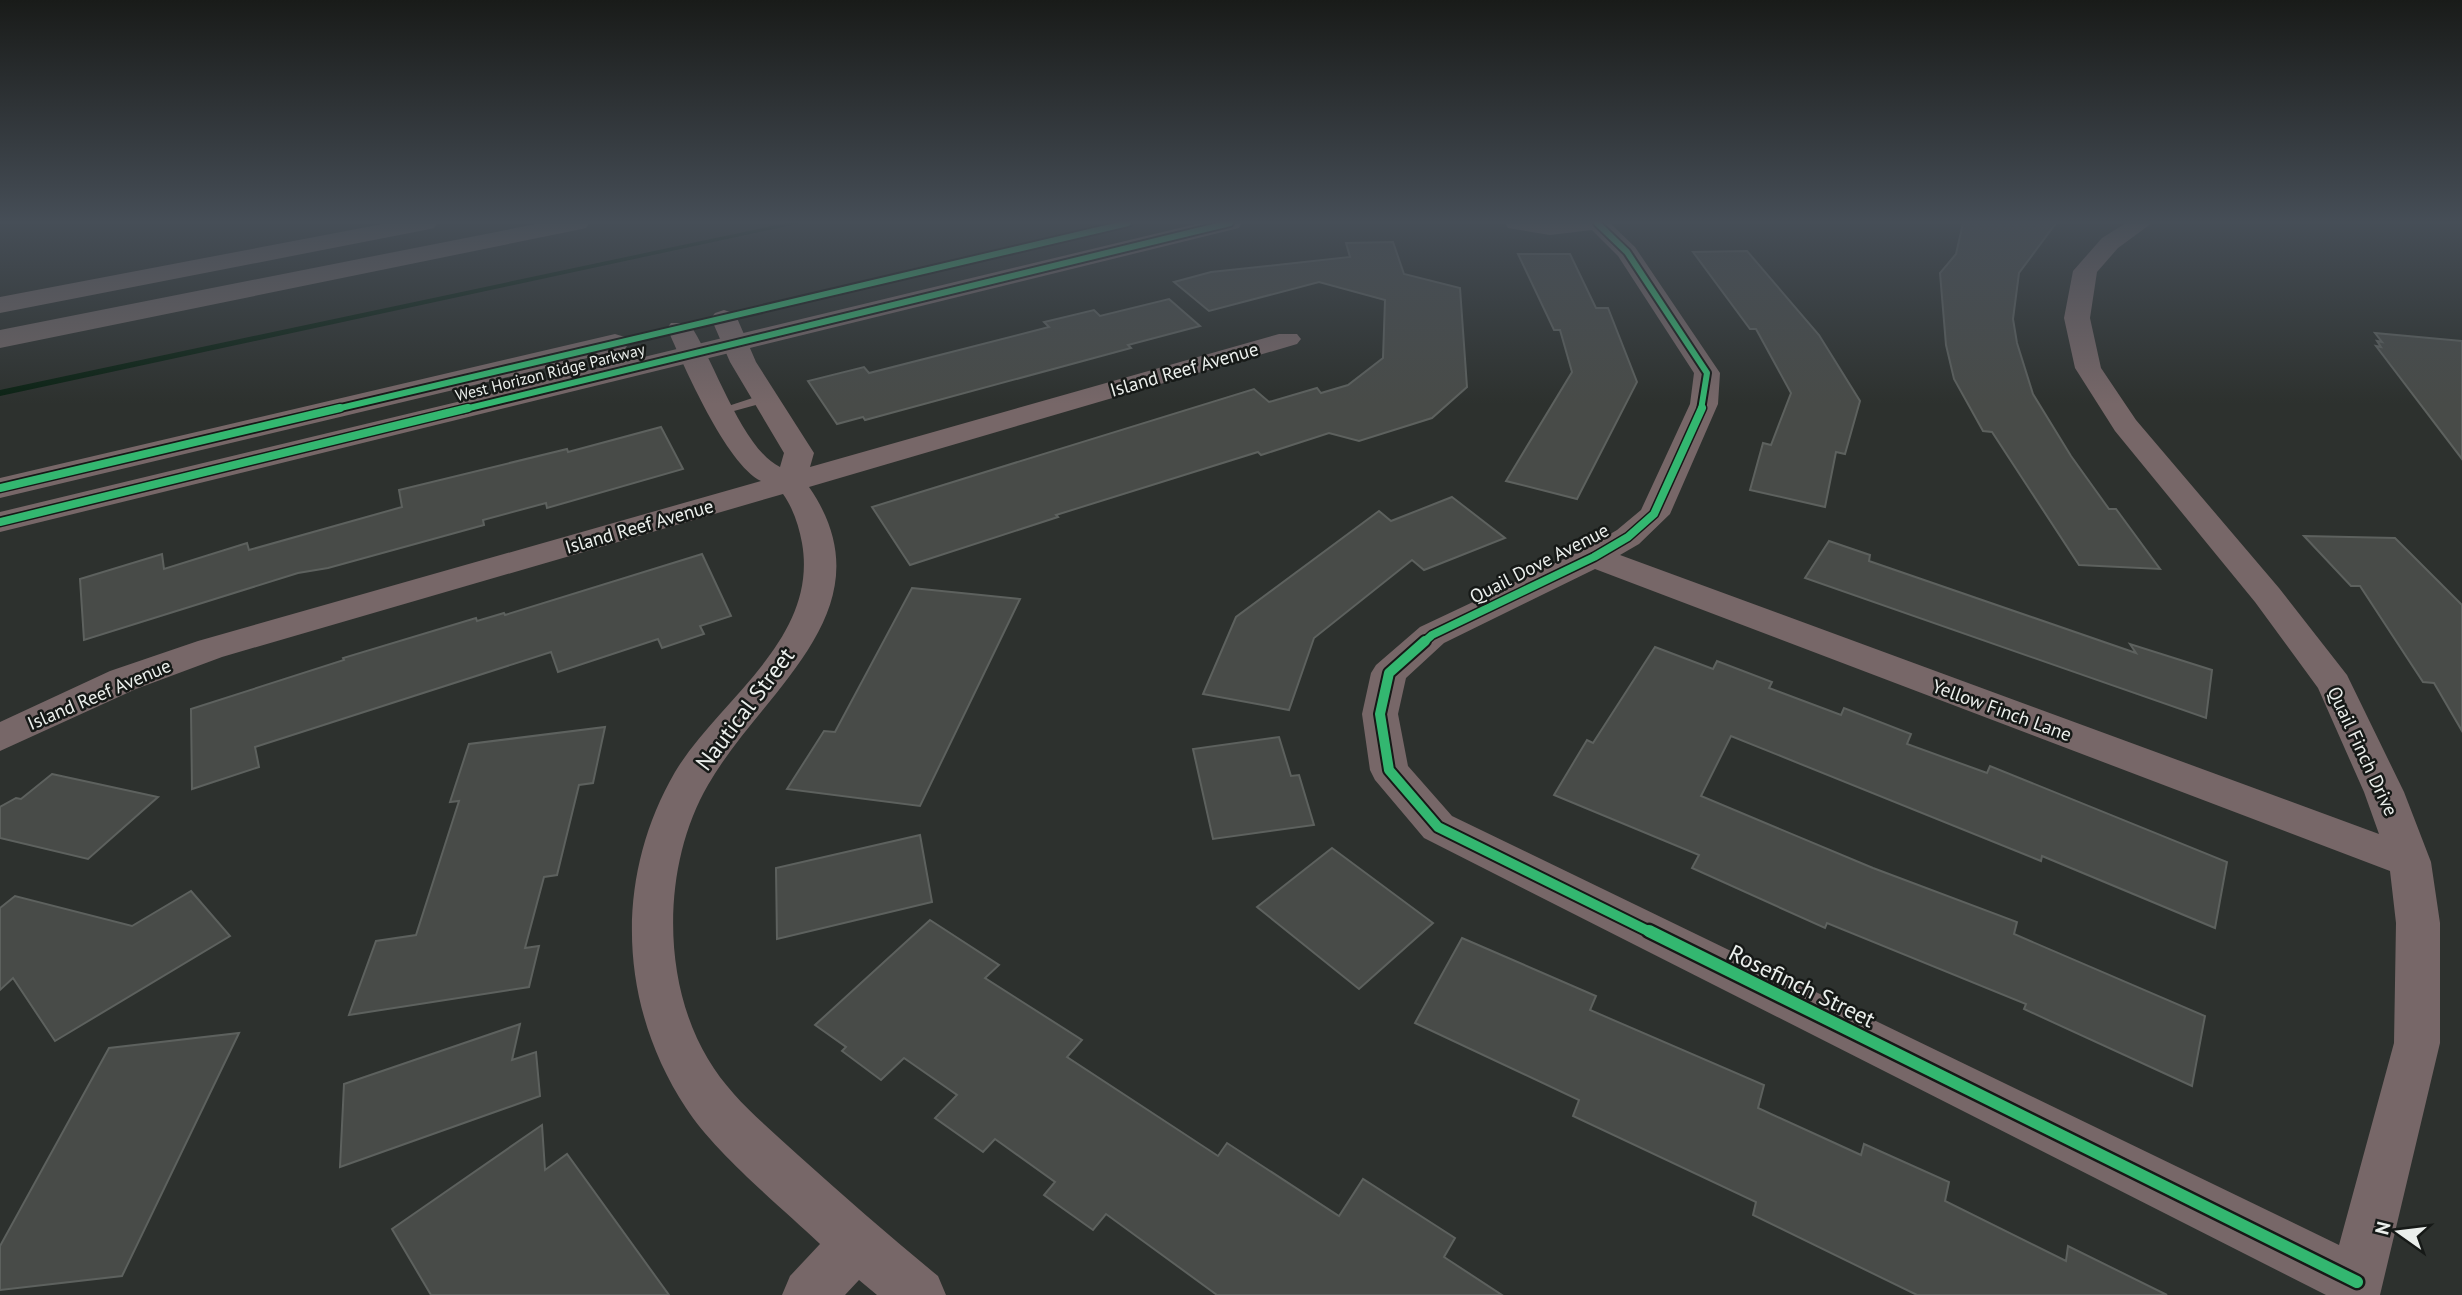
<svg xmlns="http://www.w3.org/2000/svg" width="2462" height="1295" font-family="'PT Sans',sans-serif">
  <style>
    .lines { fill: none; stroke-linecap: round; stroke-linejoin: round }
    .stream { fill: #0b2213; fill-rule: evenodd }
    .building { fill: #484b48; stroke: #5d615e; stroke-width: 2 }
    .service { fill: #776768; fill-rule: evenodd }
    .minor { fill: #776768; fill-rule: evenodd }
    .primary { fill: #776768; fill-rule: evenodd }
    .motorway { fill: #6e6464; fill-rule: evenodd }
    .cycleway-far3-casing { stroke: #161917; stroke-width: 10 }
    .cycleway-far2-casing { stroke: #161917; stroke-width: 11 }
    .cycleway-far1-casing { stroke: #161917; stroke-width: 14 }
    .cycleway-casing { stroke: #161917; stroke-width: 17 }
    .cycleway-far3 { stroke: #33b770; stroke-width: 6 }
    .cycleway-far2 { stroke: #33b770; stroke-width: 8 }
    .cycleway-far1 { stroke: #33b770; stroke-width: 10 }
    .cycleway { stroke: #33b770; stroke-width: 12 }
    .labels { text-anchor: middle; stroke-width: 5; stroke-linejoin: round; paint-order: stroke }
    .far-street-label { font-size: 16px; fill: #ebefec; stroke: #161917 }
    .street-label { font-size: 19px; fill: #ebefec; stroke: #161917 }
    .near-street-label { font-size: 23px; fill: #ebefec; stroke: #161917 }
  </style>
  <rect width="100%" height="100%" fill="#2d312e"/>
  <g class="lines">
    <path class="stream" d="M786,223h15l-801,173v-6z"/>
  </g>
  <g class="building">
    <path d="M1963,223h93l-37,50 -6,46 4,24 16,51 38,62 38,53h7l44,60 -81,-4 -87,-133 -9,-1 -29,-52 -8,-34 -6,-72 16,-19z"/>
    <path d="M1393,242l11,32 56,14 7,99 -35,31 -73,23 -30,-8 -68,22 -3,-3 -202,63 2,2 -148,48 -38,-58 382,-118 15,13 48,-14 4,5 27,-8 35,-27 2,-58 -66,-18 -110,29 -35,-29 37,-10 139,-15 -4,-14z"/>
    <path d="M1747,251l72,84 41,66 -15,53 -9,-2 -11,55 -75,-17 13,-47 8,2 20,-52 -35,-64h-6l-57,-77z"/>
    <path d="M1518,254h52l26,54h12l29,74 -60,117 -71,-18 66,-109 -12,-42h-6z"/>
    <path d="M1169,299l31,27 -72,19 3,3 -266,72 -2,-3 -26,7 -29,-43 56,-14 5,6 180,-46 -5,-5 50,-12 6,6z"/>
    <path d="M2375,333l87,8v118l-86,-113 5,1 -4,-6 5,1z"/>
    <path d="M661,427l22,42 -136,39 -1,-5 -63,17 1,5 -156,43 -30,5 -214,67 -4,-61 82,-25 2,15 83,-26 2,7 153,-43 -3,-17 168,-41 1,3z"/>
    <path d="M1452,497l53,41 -81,32 -12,-10 -98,78 -25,72 -86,-16 33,-77 143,-106 12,10z"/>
    <path d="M2304,536l91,2 67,67v126l-28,-48 -11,-1 -63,-96h-9z"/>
    <path d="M1829,541l41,14 -1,6 267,92 -6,-9 82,26 -6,48 -401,-140z"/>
    <path d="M702,554l29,62 -31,10 4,8 -42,14 -4,-9 -100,33 -7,-20 -296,95 4,20 -67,22 -1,-80 153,-49 -1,-2 133,-40 1,3 27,-8 1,2z"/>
    <path d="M912,588l108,11 -100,207 -133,-17 37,-58 11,1z"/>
    <path d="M1655,647l58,22 4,-8 55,21 -3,6 72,27 3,-7 67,26 -4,10 80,29 3,-7 237,96 -12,66 -173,-72 -1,5 -310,-125 -30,60 172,72 144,54 -3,12 191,82 -13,70 -168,-77 2,-5 -199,-81 -2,5 -133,-60 7,-13 -145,-60 33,-55 6,3z"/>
    <path d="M605,727l-12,56 -14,2 -22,90 -13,2 -19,71 14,-2 -10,41 -180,28 27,-74 40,-6 43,-134 -9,1 19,-58z"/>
    <path d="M1279,737l12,39 8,-1 15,50 -101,14 -20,-90z"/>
    <path d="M52,774l106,23 -70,62 -88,-21v-31l16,-9 5,1z"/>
    <path d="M920,835l12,67 -155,37 -1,-71z"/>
    <path d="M1332,848l101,75 -74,66 -102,-82z"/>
    <path d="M191,891l39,45 -175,105 -42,-63 -13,12v-82l15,-12 117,30z"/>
    <path d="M930,920l69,45 -14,13 97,62 -15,17 151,99 9,-13 112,73 24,-37 92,59 -11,19 58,38h-285l-111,-81 -13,16 -49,-35 11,-13 -60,-43 -12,13 -48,-34 22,-23 -53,-37 -23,22 -39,-29 4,-4 -31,-22z"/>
    <path d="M1462,938l134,58 -6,14 174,75 -6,23 103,47 3,-11 85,38 -4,19 121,60 2,-15 99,49h-250l-164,-80 3,-13 -183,-86 6,-16 -164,-77z"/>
    <path d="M520,1024l-8,36 24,-8 4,44 -200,71 4,-83z"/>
    <path d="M239,1033l-117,243 -122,14v-44l109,-198z"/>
    <path d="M542,1125l3,45 22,-16 102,141h-238l-39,-66z"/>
  </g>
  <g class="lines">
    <path class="service" d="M765,394l7,4 -2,3 -47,13 -7,-4z"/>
    <g class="minor">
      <path d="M1505,223h105l25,24 85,126 -2,31 -48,110 -31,30 -19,11 759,279 -15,-42 -46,-104 -63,-86 -140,-171 -40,-63 -11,-50 9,-47 29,-33 24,-15h26l-34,25 -21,24 -7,46 11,50 35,52 143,168 68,87 57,117 27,70 9,61v120l-60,252h-54l-902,-457 -49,-58 -5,-10 -8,-56 9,-41 5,-8 44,-38 163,-77 34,-20 24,-20 49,-106 4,-31 -76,-117 -26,-26 -42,5 -42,-7zM1595,569l795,302 6,52 -2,120 -55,202 -887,-429 -44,-50 -10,-52 8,-36 38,-35z"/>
      <path d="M724,310l9,3 4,5 19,44 58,91 -4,14 469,-133h18l4,5 -4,5 -488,143c84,122 -47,203 -101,298 -46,79 -47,196 0,274 23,39 58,66 90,96 46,41 92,82 140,121l8,19h-69l-18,-15 -14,15h-63l8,-19 30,-32c-40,-38 -105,-91 -134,-136 -67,-102 -73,-229 -11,-336 43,-72 144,-132 127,-229 -3,-17 -9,-35 -19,-49l-561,163 -86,32 -136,62v-29l110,-51 88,-30 563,-160c-35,-17 -77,-115 -94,-153l4,-5h18c25,36 52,125 91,144l4,-14 -54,-91 -19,-44 4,-5z"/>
    </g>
    <g class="primary">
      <path d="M1200,223h42l-3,5 -1239,304v-20z"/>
      <path d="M615,334l10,3 4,6 -4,6 -625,149v-20z"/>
    </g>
    <g class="motorway">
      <path d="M388,223h49l-3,5 -9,2 -425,83v-16z"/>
      <path d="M541,223h48l-3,5 -9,2 -577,118v-18z"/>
    </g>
    <defs>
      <g id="cycleway-far3">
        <path d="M1597,223l30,29 80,121 -6,37"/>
        <path d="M332,410l796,-187"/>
        <path d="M461,410l769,-187"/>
      </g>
      <g id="cycleway-far2">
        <path d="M0,488l340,-80"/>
        <path d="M0,522l468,-114"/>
        <path d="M1423,643l9,-8 162,-78 34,-20 26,-23 48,-106"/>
      </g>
      <path id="cycleway-far1" d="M1425,641l-36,32 -9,41 9,56 49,57 214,106"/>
      <path id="cycleway" d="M1649,931l708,351"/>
    </defs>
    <use href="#cycleway-far3" class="cycleway-far3-casing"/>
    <use href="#cycleway-far2" class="cycleway-far2-casing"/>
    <use href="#cycleway-far1" class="cycleway-far1-casing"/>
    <use href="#cycleway" class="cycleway-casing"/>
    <use href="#cycleway-far3" class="cycleway-far3"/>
    <use href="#cycleway-far2" class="cycleway-far2"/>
    <use href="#cycleway-far1" class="cycleway-far1"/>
    <use href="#cycleway" class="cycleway"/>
  </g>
  <linearGradient id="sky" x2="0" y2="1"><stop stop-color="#191b19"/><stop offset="0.55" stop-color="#464e57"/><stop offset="1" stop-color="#464e57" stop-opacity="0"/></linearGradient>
  <rect width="2462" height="404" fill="url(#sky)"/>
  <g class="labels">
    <g class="far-street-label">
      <text transform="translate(550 372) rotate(-14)" y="6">West Horizon Ridge Parkway</text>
    </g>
    <g class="street-label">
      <text transform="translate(1184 369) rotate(-16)" y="7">Island Reef Avenue</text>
      <text transform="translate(639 526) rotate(-16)" y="7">Island Reef Avenue</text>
      <text transform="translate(1539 563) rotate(-27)" y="7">Quail Dove Avenue</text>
      <text transform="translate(99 694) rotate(-23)" y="7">Island Reef Avenue</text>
      <text transform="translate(2002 710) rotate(20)" y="7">Yellow Finch Lane</text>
      <text transform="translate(2363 751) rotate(65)" y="7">Quail Finch Drive</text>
    </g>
    <g class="near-street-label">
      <text transform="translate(745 709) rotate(-53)" y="8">Nautical Street</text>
      <text transform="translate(1802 986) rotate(26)" y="8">Rosefinch Street</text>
    </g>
  </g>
  <g transform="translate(2399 1232) rotate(284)" stroke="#161917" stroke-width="5" paint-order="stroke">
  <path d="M0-5L12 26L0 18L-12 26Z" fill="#ebefec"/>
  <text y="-10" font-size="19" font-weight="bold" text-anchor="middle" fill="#ebefec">N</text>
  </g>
</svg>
